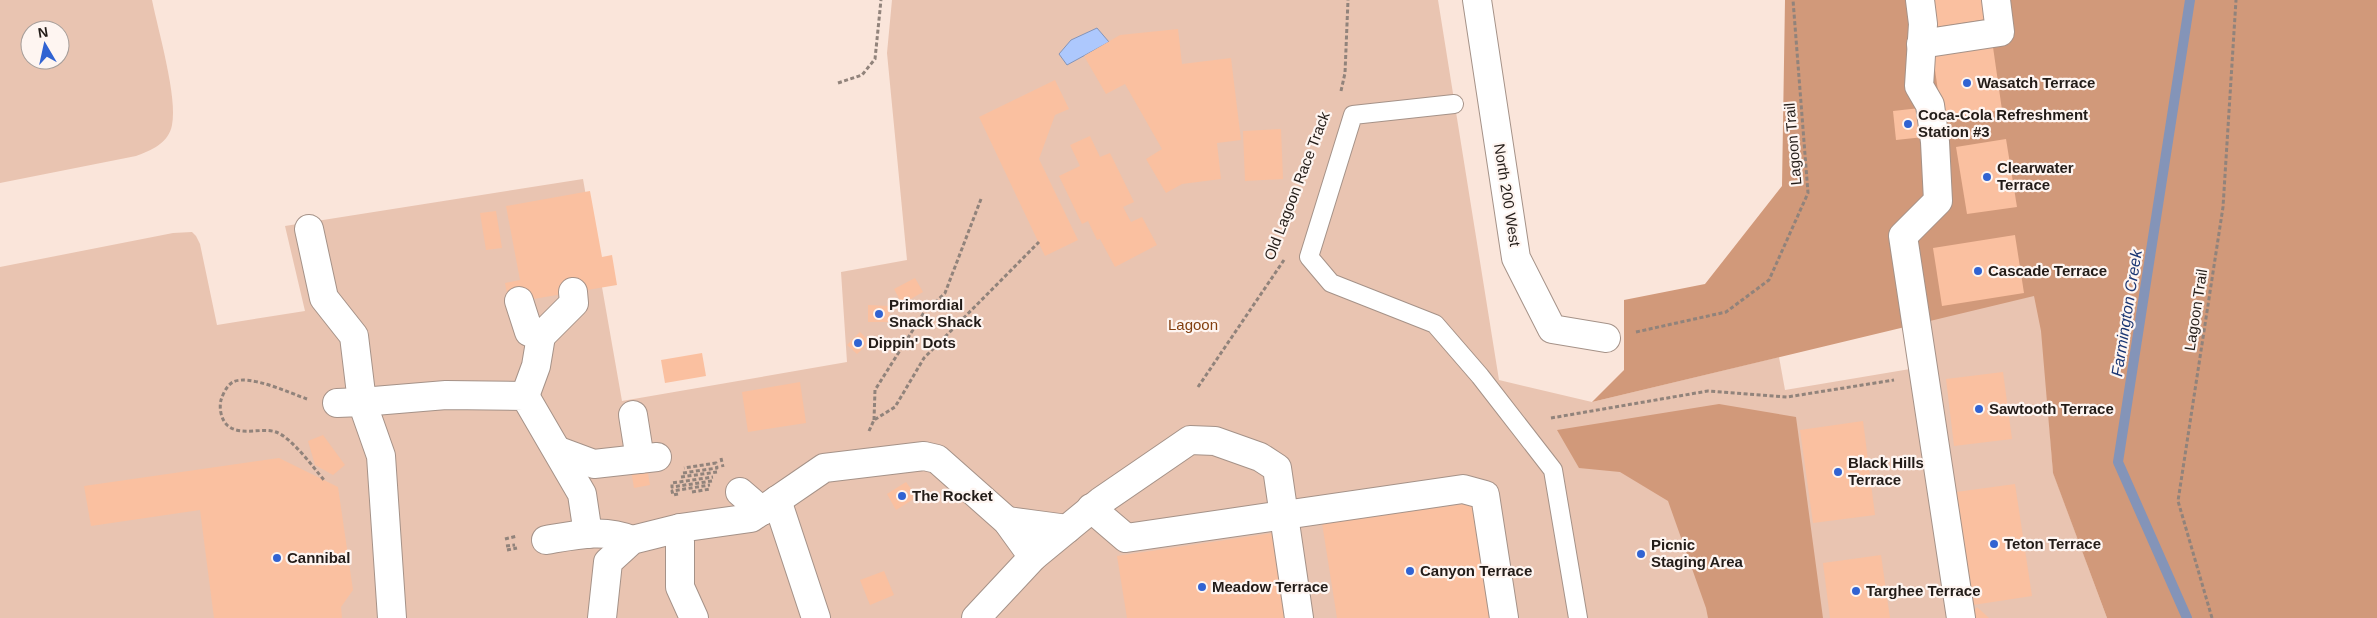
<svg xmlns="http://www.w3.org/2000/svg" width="2377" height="618" font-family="Helvetica,sans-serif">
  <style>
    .green { fill: #e9c4b1; fill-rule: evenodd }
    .forest { fill: #d1997a }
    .water { fill: #adc8fd; stroke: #8494b8 }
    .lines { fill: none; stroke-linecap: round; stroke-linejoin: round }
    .stream { stroke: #8494b8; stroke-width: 10 }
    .building { fill: #fac0a0 }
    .lane-casing { stroke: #a59288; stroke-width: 20 }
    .street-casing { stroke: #a59288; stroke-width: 30 }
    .path { stroke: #91837b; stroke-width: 3; stroke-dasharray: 4 2.5; stroke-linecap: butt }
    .lane { stroke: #fff; stroke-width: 18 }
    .street { stroke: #fff; stroke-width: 28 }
    .poi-dot { fill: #3163d2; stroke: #fef5f1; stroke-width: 2 }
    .labels { text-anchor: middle; stroke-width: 4.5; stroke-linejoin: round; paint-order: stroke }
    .poi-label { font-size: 15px; font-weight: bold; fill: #231c18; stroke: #fef5f1; text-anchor: start }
    .street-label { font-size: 15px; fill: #231c18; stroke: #fef5f1 }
    .park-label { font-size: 15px; fill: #833f0f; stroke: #fef5f1 }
    .water-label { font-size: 16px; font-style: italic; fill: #1a3673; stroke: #fef5f1 }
  </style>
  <rect width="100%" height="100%" fill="#fae5da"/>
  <g class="green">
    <path d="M0,0h152c6,30 26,98 20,125 -3,18 -22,26 -36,31l-136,27zM30,30h30v30h-30z"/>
    <path d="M892,0h546l61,380 93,22 187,-45 6,33 131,-22 -16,-129 133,-30 20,263 54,146h-2107v-351l173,-34 19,-1 4,4 4,8 17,81 88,-14 -20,-85 298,-47 39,222 225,-39 -6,-90 66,-12 -20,-207z"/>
  </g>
  <g class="forest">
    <path d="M1785,0h592v618h-270l-54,-145 -12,-142 -7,-35 -442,106 32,-32v-70l81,-16 77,-98z"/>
    <path d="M1719,404l77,13 27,201h-115l-2,-10 -38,-107 -48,-29 -41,-4 -22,-38z"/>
  </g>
  <path class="water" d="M1097,28l12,14 -42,23 -8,-11 12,-14z"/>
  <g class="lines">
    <path class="stream" d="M2187,618l-69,-156 72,-462"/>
  </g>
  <g class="building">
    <path d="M1932,0h59l3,18 -58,9z"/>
    <path d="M1178,29l4,35 49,-6 10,82 -24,3 4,36 -39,5 -16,9 -20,-34 16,-10 -37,-65 -19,10 -22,-38 36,-21z"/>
    <path d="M1993,47l9,63 -60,9 -9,-63z"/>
    <path d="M1055,80l14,29 -14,6 -16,44 39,81 -33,16 -66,-139z"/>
    <path d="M1920,108l4,29 -28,3 -3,-29z"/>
    <path d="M1281,129l2,50 -38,2 -2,-50z"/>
    <path d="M1090,136l10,21 10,-4 24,49 -11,5 8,15 11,-5 15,28 -42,22 -15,-28 -3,1 -9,-19 -6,3 -23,-48 21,-10 -10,-21z"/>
    <path d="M2006,139l11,68 -50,7 -11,-67z"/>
    <path d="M590,191l12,66 10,-2 5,30 -108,18 -4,-20 15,-3 -14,-74z"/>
    <path d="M496,211l6,37 -16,2 -6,-37z"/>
    <path d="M2015,235l9,58 -82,13 -9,-58z"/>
    <path d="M915,278l8,14 -21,12 -8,-15z"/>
    <path d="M868,305l22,1 -1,16h-21z"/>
    <path d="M860,332l10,10 -13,12 -10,-9z"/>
    <path d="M702,353l4,23 -41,7 -4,-23z"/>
    <path d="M2003,372l9,67 -58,7 -8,-67z"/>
    <path d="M800,382l6,41 -58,9 -6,-40z"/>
    <path d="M1863,421l12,94 -62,8 -13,-93z"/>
    <path d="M323,435l22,30 -12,10 -18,-10 -7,-24z"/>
    <path d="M279,458l59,29 15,103 -12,17 1,11h-128l-14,-108 -109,16 -7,-40z"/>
    <path d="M647,467l3,18 -16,3 -3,-18z"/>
    <path d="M906,482l11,15 -21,13 -9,-16z"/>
    <path d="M2015,484l17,112 -59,9 -17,-113z"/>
    <path d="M1480,502l18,116h-161l-15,-95z"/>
    <path d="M1274,533l12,85h-159l-10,-62z"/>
    <path d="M1881,555l9,63h-60l-7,-55z"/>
    <path d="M884,571l10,24 -24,10 -10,-25z"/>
    <path d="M1977,607l12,11h-21z"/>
  </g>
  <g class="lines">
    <defs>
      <path id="lane" d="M1454,104l-101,11 -44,142 22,26 104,41 45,52 73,94 25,148"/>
      <g id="street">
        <path d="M1477,0l39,258 36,71 54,9"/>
        <path d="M1920,0l3,24 -4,62 11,19 5,37 3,59 -35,35 58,382"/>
        <path d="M1921,44l79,-12 -4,-32"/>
        <path d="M309,229l15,69 30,38 8,66 84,-7 79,1 57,98 6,40"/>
        <path d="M519,301l10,31 12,4 33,-33 -1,-11"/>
        <path d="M525,396l11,-30 5,-30"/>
        <path d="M337,403l25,-1 19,54 11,162"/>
        <path d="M633,415l7,44"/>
        <path d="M559,451l35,13 63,-7"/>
        <path d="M740,492l22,19"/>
        <path d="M777,500l39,118"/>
        <path d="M1091,508l35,30 337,-49 22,6 19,123"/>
        <path d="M1007,521l60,8"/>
        <path d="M546,540c29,-5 58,-12 86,0"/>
        <path d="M1033,557l68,-56 89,-61 25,1 45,16 17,11 22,150"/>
        <path d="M602,618l6,-56 24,-22 48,-12"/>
        <path d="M694,618l-14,-31v-59l71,-10 73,-50 100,-12 13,3 70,62 26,36 -57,61"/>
      </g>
    </defs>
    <use href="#lane" class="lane-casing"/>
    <use href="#street" class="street-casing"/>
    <g class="path">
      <path d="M838,83l24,-8 13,-16 6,-59"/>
      <path d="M1341,91l4,-18 3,-73"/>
      <path d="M1636,332l90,-20 43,-32 39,-87 -15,-193"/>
      <path d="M1198,387l86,-127"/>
      <path d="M307,399c-17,-6 -58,-25 -74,-17 -6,3 -10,12 -12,18 -2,8 0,19 6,25 13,12 34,2 49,7 16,6 37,35 48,48"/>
      <path d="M1551,418l157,-27 79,6 107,-17"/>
      <path d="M874,420l1,-30 48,-76 22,-21 36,-94"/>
      <path d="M869,431l5,-11 21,-13 29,-49 115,-116"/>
      <path d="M721,458l2,9"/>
      <path d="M683,473l34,-5 -1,-5 -32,5"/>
      <path d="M681,477l36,-5"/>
      <path d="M712,481l-40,6v-4l41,-6"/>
      <path d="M692,492l18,-3"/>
      <path d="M678,494l-5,1 -1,-4 38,-6"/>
      <path d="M505,539l12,-3"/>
      <path d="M506,546l9,-1"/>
      <path d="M507,550l10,-2"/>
      <path d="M2212,618l-34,-117 45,-294 13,-207"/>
    </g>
    <use href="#lane" class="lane"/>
    <use href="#street" class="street"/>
  </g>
  <g class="poi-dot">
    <circle cx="1967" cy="83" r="5"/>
    <circle cx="1908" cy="124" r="5"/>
    <circle cx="1987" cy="177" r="5"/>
    <circle cx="1978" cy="271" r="5"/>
    <circle cx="879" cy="314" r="5"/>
    <circle cx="858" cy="343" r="5"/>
    <circle cx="1979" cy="409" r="5"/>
    <circle cx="1838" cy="472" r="5"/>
    <circle cx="902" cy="496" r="5"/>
    <circle cx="1994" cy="544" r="5"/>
    <circle cx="1641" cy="554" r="5"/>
    <circle cx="277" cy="558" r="5"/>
    <circle cx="1410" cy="571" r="5"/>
    <circle cx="1202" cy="587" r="5"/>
    <circle cx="1856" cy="591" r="5"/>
  </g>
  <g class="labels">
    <g class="poi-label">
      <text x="1977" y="88">Wasatch Terrace</text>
      <text x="1918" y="120">Coca-Cola Refreshment<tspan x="1918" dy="17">Station #3</tspan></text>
      <text x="1997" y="173">Clearwater<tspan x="1997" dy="17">Terrace</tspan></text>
      <text x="1988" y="276">Cascade Terrace</text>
      <text x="889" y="310">Primordial<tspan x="889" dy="17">Snack Shack</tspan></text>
      <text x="868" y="348">Dippin' Dots</text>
      <text x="1989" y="414">Sawtooth Terrace</text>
      <text x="1848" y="468">Black Hills<tspan x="1848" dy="17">Terrace</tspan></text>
      <text x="912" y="501">The Rocket</text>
      <text x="2004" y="549">Teton Terrace</text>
      <text x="1651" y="550">Picnic<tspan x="1651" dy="17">Staging Area</tspan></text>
      <text x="287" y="563">Cannibal</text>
      <text x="1420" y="576">Canyon Terrace</text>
      <text x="1212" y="592">Meadow Terrace</text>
      <text x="1866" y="596">Targhee Terrace</text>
    </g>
    <g class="street-label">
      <text transform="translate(1793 144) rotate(-95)" y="5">Lagoon Trail</text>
      <text transform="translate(1297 186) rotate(-69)" y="5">Old Lagoon Race Track</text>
      <text transform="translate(1507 195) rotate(81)" y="5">North 200 West</text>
      <text transform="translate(2196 310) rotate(-81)" y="5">Lagoon Trail</text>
    </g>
    <g class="park-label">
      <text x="1193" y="330">Lagoon</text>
    </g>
    <g class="water-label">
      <text transform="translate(2126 313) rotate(-81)" y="6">Farmington Creek</text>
    </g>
  </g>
  <g transform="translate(45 45) rotate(351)"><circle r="24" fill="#fef5f1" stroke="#a69e9a"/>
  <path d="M0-4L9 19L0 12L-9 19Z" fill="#3163d2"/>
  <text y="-8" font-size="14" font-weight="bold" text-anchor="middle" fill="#231c18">N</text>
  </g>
</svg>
